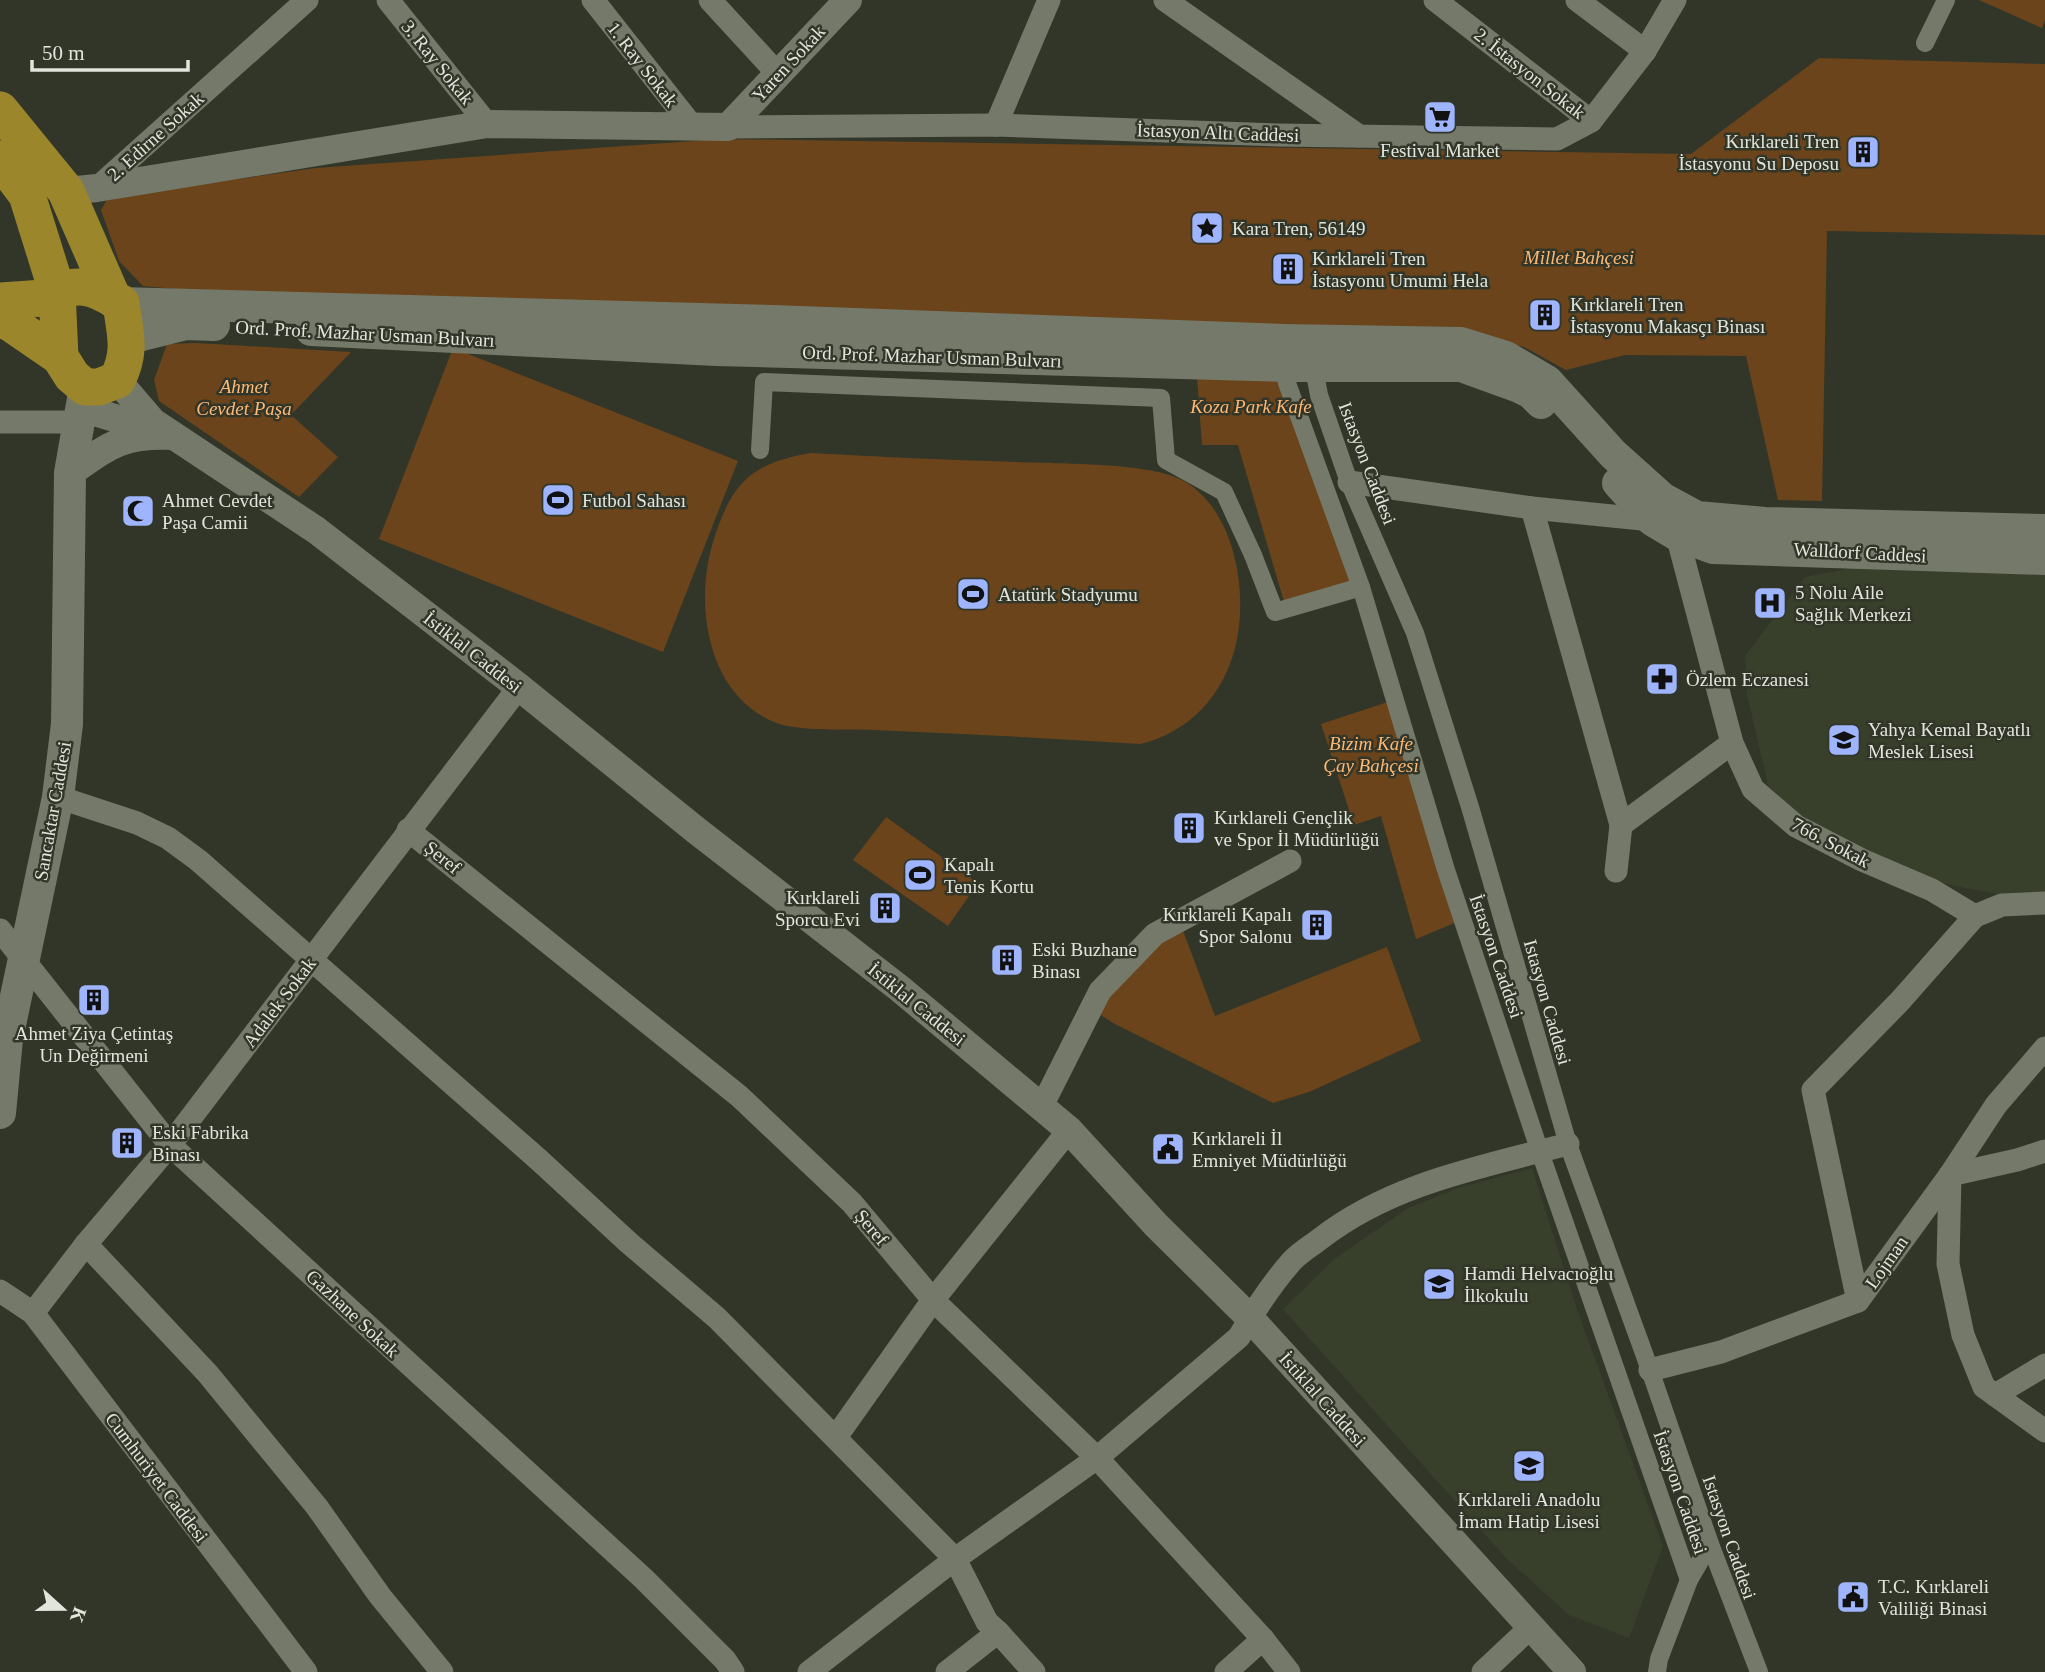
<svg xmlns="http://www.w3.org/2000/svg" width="2045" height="1672" font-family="Georgia,serif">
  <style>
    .built { fill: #383f2b }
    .green { fill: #6b441b }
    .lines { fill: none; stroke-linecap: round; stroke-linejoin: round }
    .pedestrian { stroke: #74796a; stroke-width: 18 }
    .minor { stroke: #74796a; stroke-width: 23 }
    .tertiary { stroke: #74796a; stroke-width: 28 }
    .secondary { stroke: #74796a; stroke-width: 32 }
    .trunk { stroke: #9b862c; stroke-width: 37 }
    .labels { text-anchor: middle; stroke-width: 5; stroke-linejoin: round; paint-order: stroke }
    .street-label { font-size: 19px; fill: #e2e5dc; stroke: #323629 }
    .poi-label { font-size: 19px; fill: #e2e5dc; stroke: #323629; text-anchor: start }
    .park-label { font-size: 19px; font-style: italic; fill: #feb873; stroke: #323629 }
  </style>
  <rect width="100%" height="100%" fill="#323629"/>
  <g class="built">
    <path d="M1919,555l126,4v344l-105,-20 -136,-61 -36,-37 -21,-90 -2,-39 60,-79z"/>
    <path d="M1532,1168l45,141 86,237 -34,92 -60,-23 -62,-56 -224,-250 50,-49 75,-52 50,-20z"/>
  </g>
  <g class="green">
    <path d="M1979,0h66v20l-3,8z"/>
    <path d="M1819,58l226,6v171l-218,-4 -5,270 -44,-1 -32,-144 -121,-1 -59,15 -42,-23 -68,-16 -1260,-40 -53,-5 -24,-25 -18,-51 5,-9 19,-6 191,-27 406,-29 969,15z"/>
    <path d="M196,343l155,9 -60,63 47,42 -39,40 -140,-96 -5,-21 13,-36z"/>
    <path d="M453,348l285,113 -75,191 -284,-113z"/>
    <path d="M1196,363l90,3 75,221 -76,18 -47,-160h-36z"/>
    <path d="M811,453c68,4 137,7 206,9 42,2 133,0 167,19 52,30 65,114 51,167 -12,48 -47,85 -95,96 -89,-6 -177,-10 -266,-14 -25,-1 -78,2 -100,-8 -67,-28 -80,-117 -61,-180 18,-58 37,-79 98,-89z"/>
    <path d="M1394,700l68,220 -46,19 -35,-123 -27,9 -33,-101z"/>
    <path d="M886,817l92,66 -30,43 -95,-66z"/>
    <path d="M1182,928l33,88 172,-69 34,94 -112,51 -36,11 -158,-79 -16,-10 19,-32 32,-34z"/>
  </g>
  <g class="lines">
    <g class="pedestrian">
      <path d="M1925,43l21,-43"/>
      <path d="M1285,358l2,25 74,204 85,283 94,282 149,428"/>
      <path d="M1312,358l7,37 30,87 66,151 55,174 98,337 82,226 60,174 49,128"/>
      <path d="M760,450l4,-68 397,16 5,62 58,32 29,63 22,57 86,-25"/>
      <path d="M1657,1672l2,-13 30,-79 21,-36"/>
    </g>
    <g class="minor">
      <path d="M388,0l99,124"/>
      <path d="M593,0l100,127"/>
      <path d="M710,0l68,74"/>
      <path d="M1165,0l194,136"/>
      <path d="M1435,0l156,121"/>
      <path d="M1577,0l68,51"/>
      <path d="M996,125l53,-125"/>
      <path d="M728,127l268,-2 282,10 279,4 34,-18 54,-70 30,-51"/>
      <path d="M97,188l210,-188"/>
      <path d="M0,422h80"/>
      <path d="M1349,482l183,26 120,12"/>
      <path d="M1532,508l89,317"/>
      <path d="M1677,535l55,208 21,46 43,37 66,34 70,30 43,26 27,-11 43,-2"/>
      <path d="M58,797l79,26 31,15 30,22 341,300 90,83 88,75 238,241 32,63 11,10 -51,40"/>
      <path d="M408,830l331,266 113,107 81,97 164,158 166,181 26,33"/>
      <path d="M1616,871l5,-46 111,-82"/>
      <path d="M0,930l170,215 474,434 81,81 8,12"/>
      <path d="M1042,1106l58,-115 55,-57 135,-73"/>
      <path d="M1950,1175l-2,89 15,71 21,52 61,44"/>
      <path d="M1950,1175l67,-15 28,-9"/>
      <path d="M86,1244l122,130 109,133 63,89 62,76"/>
      <path d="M0,1291l33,22 273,359"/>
      <path d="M1858,1301l-45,-211 87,-89 75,-85"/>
      <path d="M33,1313l53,-69 84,-99 349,-458"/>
      <path d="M1650,1370l71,-18 137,-51 92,-126 46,-70 49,-57"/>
      <path d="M1995,1395l50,-30"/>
      <path d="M836,1437l97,-137 136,-170"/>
      <path d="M998,1632l36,40"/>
      <path d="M809,1672l146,-113 142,-101 142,-121c15,-26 32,-52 52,-75 8,-9 20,-16 29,-23 72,-56 162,-72 248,-95"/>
      <path d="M1226,1672l37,-33"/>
      <path d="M1483,1672l48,-45"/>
    </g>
    <g class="tertiary">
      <path d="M66,191l31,-3 390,-64 241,3 120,-127"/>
      <path d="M117,380l36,42 163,108 203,157 178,144 202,157 170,142 87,95 94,93 322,354"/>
      <path d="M82,408l75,23"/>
      <path d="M70,473c40,-28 52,-39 103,-37"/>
    </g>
    <g class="secondary">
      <path d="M121,303l652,18 511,19 177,3 45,14 41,24 66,73 49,44 35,19 68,6 280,7"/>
      <path d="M311,330l406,20 569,16h175l58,21 12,6 10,10"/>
      <path d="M126,339l60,-15 28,1"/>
      <path d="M1618,483l34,37 25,15 36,13 332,11"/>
      <path d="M0,1113l7,-74 51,-242 9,-73 3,-251 15,-86"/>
    </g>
    <g class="trunk">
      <path d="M0,110l66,81 47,108"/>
      <path d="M0,159l27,36 30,96 3,66"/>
      <path d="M0,301l58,-4"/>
      <path d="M0,320l9,2 51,35 12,19 13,11h14l18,-7c15,-29 8,-46 4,-77 -25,-14 -36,-21 -64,-12"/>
    </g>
  </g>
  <defs>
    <symbol id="supermarket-square" viewBox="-11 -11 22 22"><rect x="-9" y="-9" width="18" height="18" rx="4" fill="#9eb4fd" stroke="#323629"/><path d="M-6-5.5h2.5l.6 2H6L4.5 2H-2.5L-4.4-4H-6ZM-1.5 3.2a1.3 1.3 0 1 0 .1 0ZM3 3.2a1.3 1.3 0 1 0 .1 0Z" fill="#111"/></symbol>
    <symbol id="building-square" viewBox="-11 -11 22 22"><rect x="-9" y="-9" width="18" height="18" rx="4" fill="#9eb4fd" stroke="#323629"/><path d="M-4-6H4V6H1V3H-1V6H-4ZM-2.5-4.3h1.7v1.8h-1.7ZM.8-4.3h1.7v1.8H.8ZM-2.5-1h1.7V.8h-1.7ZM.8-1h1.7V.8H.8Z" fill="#111"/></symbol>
    <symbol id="sight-square" viewBox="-11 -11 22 22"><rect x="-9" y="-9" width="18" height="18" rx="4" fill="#9eb4fd" stroke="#323629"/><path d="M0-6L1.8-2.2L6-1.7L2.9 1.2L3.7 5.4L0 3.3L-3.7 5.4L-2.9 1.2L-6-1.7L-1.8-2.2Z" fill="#111"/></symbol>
    <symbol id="stadium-square" viewBox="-11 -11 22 22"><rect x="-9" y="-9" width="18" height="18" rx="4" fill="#9eb4fd" stroke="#323629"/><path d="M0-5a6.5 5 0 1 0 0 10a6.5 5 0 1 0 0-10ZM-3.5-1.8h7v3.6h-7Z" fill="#111"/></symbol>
    <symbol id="mosque-square" viewBox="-11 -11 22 22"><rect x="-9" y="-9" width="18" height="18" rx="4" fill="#9eb4fd" stroke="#323629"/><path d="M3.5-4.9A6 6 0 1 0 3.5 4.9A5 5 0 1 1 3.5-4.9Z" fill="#111"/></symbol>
    <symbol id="hospital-square" viewBox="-11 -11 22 22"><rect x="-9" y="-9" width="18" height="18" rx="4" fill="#9eb4fd" stroke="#323629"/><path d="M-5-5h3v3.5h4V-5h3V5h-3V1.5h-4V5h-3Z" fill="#111"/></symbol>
    <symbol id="pharmacy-square" viewBox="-11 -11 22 22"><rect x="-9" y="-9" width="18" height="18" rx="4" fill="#9eb4fd" stroke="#323629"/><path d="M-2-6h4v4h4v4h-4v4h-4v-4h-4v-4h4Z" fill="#111"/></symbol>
    <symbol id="school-square" viewBox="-11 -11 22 22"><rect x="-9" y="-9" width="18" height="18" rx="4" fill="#9eb4fd" stroke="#323629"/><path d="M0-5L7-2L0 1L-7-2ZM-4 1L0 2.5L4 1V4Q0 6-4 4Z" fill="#111"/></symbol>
    <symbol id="civic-square" viewBox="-11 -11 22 22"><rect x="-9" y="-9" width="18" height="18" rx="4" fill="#9eb4fd" stroke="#323629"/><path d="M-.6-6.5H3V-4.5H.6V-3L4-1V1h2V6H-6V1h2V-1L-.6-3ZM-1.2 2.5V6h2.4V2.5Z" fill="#111"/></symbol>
  </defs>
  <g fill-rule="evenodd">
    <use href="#supermarket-square" x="1421" y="98" width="38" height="38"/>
    <use href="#building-square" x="1844" y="133" width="38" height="38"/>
    <use href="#sight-square" x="1188" y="209" width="38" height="38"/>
    <use href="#building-square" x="1269" y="250" width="38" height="38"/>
    <use href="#building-square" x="1526" y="296" width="38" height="38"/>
    <use href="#stadium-square" x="539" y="481" width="38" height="38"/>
    <use href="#mosque-square" x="119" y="492" width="38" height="38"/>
    <use href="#stadium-square" x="954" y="575" width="38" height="38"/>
    <use href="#hospital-square" x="1751" y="584" width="38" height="38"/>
    <use href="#pharmacy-square" x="1643" y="660" width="38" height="38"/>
    <use href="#school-square" x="1825" y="721" width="38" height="38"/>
    <use href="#building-square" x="1170" y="809" width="38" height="38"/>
    <use href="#stadium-square" x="901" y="856" width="38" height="38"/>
    <use href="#building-square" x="866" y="889" width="38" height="38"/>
    <use href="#building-square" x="1298" y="906" width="38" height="38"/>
    <use href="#building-square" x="988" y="941" width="38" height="38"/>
    <use href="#building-square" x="75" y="981" width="38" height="38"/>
    <use href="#building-square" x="108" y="1124" width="38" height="38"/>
    <use href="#civic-square" x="1149" y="1130" width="38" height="38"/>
    <use href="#school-square" x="1420" y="1265" width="38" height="38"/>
    <use href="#school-square" x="1510" y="1447" width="38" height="38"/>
    <use href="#civic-square" x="1834" y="1578" width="38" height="38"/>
  </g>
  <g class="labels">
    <g class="street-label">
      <text transform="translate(438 62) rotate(51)" y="7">3. Ray Sokak</text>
      <text transform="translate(788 63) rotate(-47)" y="7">Yaren Sokak</text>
      <text transform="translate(643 64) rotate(52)" y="7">1. Ray Sokak</text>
      <text transform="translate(1530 73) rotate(38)" y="7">2. İstasyon Sokak</text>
      <text transform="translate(1218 132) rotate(2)" y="7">İstasyon Altı Caddesi</text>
      <text transform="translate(155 136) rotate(-42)" y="7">2. Edirne Sokak</text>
      <text transform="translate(365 333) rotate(3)" y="7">Ord. Prof. Mazhar Usman Bulvarı</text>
      <text transform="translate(932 356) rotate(2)" y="7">Ord. Prof. Mazhar Usman Bulvarı</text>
      <text transform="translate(1368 463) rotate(69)" y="7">Istasyon Caddesi</text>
      <text transform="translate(1860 552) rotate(3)" y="7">Walldorf Caddesi</text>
      <text transform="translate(473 652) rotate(38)" y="7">İstiklal Caddesi</text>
      <text transform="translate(52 811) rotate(-80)" y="7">Sancaktar Caddesi</text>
      <text transform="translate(1831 842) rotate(28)" y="7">766. Sokak</text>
      <text transform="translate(443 857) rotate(39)" y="7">Şeref</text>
      <text transform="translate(1497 956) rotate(71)" y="7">İstasyon Caddesi</text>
      <text transform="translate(279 1002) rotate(-53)" y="7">Adalek Sokak</text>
      <text transform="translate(1548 1002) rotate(74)" y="7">Istasyon Caddesi</text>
      <text transform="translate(917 1004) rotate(39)" y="7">İstiklal Caddesi</text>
      <text transform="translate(872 1227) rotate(50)" y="7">Şeref</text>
      <text transform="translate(1886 1262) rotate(-55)" y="7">Lojman</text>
      <text transform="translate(353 1313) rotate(43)" y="7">Gazhane Sokak</text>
      <text transform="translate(1323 1399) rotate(48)" y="7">İstiklal Caddesi</text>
      <text transform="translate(157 1477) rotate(53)" y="7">Cumhuriyet Caddesi</text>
      <text transform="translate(1681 1492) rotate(71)" y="7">İstasyon Caddesi</text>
      <text transform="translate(1730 1537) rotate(71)" y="7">Istasyon Caddesi</text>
    </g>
    <g class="poi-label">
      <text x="1839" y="148" text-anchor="end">Kırklareli Tren<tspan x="1839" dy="22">İstasyonu Su Deposu</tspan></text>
      <text x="1440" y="157" text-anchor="middle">Festival Market</text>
      <text x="1232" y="235">Kara Tren, 56149</text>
      <text x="1312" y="265">Kırklareli Tren<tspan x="1312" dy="22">İstasyonu Umumi Hela</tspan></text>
      <text x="1570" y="311">Kırklareli Tren<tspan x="1570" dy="22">İstasyonu Makasçı Binası</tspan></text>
      <text x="162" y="507">Ahmet Cevdet<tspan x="162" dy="22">Paşa Camii</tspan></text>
      <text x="582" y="507">Futbol Sahası</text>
      <text x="1795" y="599">5 Nolu Aile<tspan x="1795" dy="22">Sağlık Merkezi</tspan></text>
      <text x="998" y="601">Atatürk Stadyumu</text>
      <text x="1686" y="686">Özlem Eczanesi</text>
      <text x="1868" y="736">Yahya Kemal Bayatlı<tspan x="1868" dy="22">Meslek Lisesi</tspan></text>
      <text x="1214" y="824">Kırklareli Gençlik<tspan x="1214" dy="22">ve Spor İl Müdürlüğü</tspan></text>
      <text x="944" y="871">Kapalı<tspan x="944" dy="22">Tenis Kortu</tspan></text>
      <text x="860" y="904" text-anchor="end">Kırklareli<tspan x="860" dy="22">Sporcu Evi</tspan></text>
      <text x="1292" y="921" text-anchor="end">Kırklareli Kapalı<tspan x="1292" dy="22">Spor Salonu</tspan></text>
      <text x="1032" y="956">Eski Buzhane<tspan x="1032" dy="22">Binası</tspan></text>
      <text x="94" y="1040" text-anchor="middle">Ahmet Ziya Çetintaş<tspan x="94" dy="22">Un Değirmeni</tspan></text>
      <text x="152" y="1139">Eski Fabrika<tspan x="152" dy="22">Binası</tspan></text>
      <text x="1192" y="1145">Kırklareli İl<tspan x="1192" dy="22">Emniyet Müdürlüğü</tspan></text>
      <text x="1464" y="1280">Hamdi Helvacıoğlu<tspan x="1464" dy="22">İlkokulu</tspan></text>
      <text x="1529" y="1506" text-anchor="middle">Kırklareli Anadolu<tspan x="1529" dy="22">İmam Hatip Lisesi</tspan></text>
      <text x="1878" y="1593">T.C. Kırklareli<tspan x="1878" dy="22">Valiliği Binasi</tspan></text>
    </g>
    <g class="park-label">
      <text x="1579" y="264">Millet Bahçesi</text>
      <text x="244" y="393">Ahmet<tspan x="244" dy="22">Cevdet Paşa</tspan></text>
      <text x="1251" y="413">Koza Park Kafe</text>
      <text x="1371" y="750">Bizim Kafe<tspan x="1371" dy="22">Çay Bahçesi</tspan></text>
    </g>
  </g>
  <g transform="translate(63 1609) rotate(111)" stroke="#323629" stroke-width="5" paint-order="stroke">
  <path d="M0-5L12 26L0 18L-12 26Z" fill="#e2e5dc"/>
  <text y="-10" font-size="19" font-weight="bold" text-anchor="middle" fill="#e2e5dc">K</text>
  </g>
  <path d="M32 60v10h156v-10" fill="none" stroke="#e2e5dc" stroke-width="3.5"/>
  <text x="42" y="60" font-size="21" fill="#e2e5dc" stroke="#323629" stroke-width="5" paint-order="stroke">50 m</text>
</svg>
